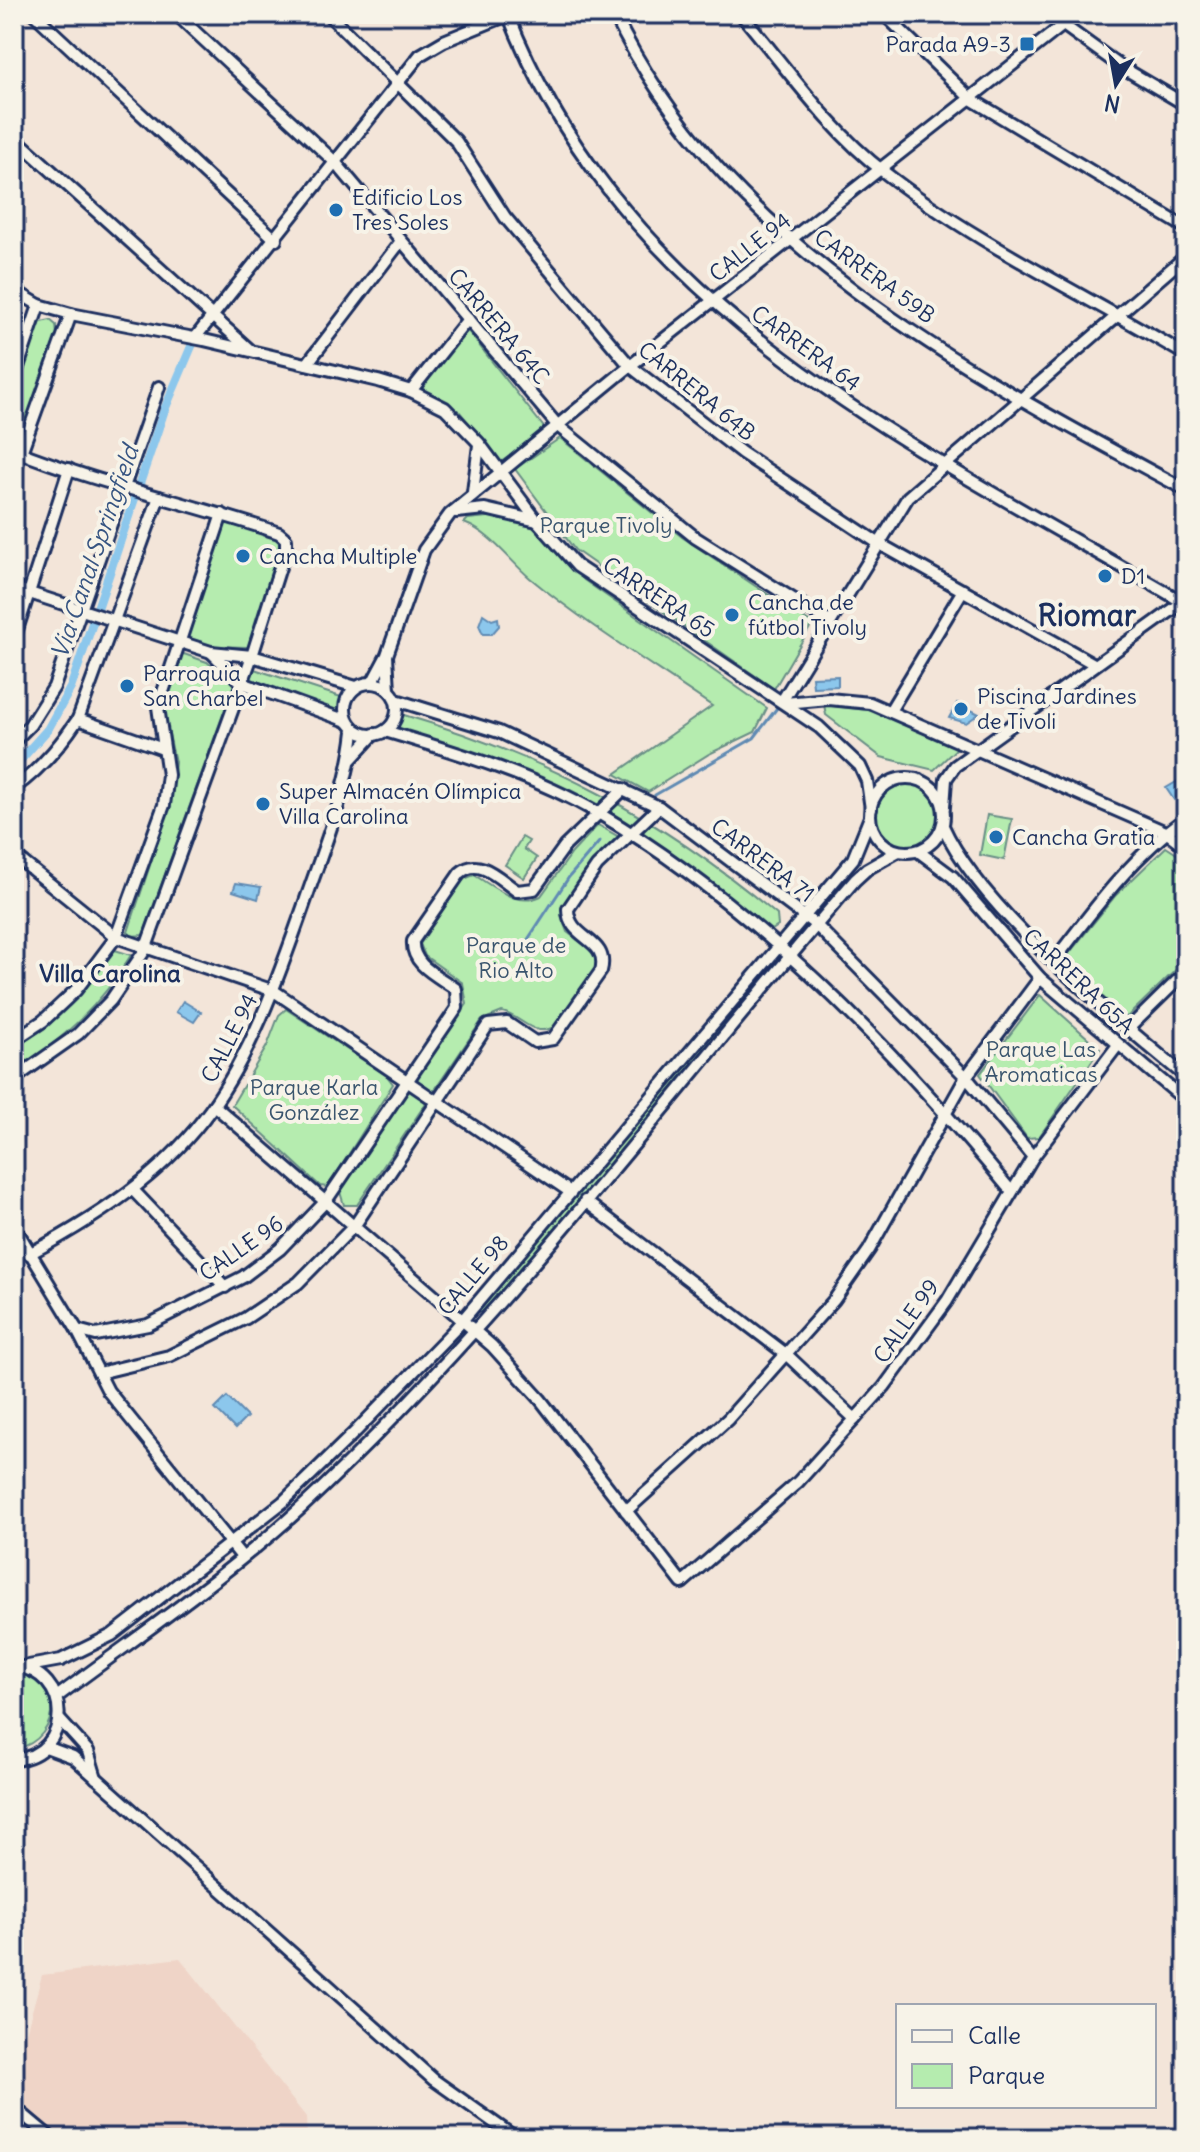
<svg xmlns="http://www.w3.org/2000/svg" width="1200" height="2152" font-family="Delius,sans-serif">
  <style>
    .built { fill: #efd4c7 }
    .green { fill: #b5ecaf; stroke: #688e86; stroke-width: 2 }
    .water { fill: #8cc7ec; stroke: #5f8ab3; stroke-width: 2 }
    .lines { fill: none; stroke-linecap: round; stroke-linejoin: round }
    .stream { stroke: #5f8ab3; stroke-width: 3 }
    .canal { stroke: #8cc7ec; stroke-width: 9 }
    .minor-casing { stroke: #1b2f5e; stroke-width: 16 }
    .minor { stroke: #f7f3e8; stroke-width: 10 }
    .poi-dot { fill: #1f6fb2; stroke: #f7f3e8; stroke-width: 3 }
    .labels { text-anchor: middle; stroke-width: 8; stroke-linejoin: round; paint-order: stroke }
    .poi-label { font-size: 22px; fill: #1b2f5e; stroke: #f7f3e8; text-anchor: start }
    .street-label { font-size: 22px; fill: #1b2f5e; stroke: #f7f3e8 }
    .park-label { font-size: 22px; fill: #3a556e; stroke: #f7f3e8 }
    .water-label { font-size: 24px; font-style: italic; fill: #375582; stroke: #f7f3e8 }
    .neighbourhood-label { font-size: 24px; font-weight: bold; fill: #1b2f5e; stroke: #f7f3e8 }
    .district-label { font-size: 30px; font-weight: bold; fill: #1b2f5e; stroke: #f7f3e8 }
  </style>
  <rect width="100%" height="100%" fill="#f3e5d9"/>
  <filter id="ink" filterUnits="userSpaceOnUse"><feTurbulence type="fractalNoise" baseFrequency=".0125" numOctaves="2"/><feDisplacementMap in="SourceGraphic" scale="16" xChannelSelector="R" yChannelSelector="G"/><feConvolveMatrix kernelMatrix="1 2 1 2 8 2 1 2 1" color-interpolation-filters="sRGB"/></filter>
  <g filter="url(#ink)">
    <path class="built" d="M180,1958l126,159 1,21h-249l-44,-38v-24l28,-101z"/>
    <g class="green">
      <path d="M50,320l6,5 1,10 -36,105 -7,2v-43l23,-68 4,-9z"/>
      <path d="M467,330l79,100 -45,32 -42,-51 -40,-23z"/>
      <path d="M560,438l122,99 130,87 -38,65 -199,-139 -60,-81z"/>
      <path d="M498,516l35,11 51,53 183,128 -12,24 -46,22 -61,38 -33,-18 97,-68c-61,-42 -125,-81 -182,-128 -22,-19 -39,-45 -66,-55l4,-4z"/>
      <path d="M225,519l53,18 4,17 -34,93 -42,-1 -19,-9z"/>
      <path d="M181,653l26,9 27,22 -91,251 -11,1 -4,-4 43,-131 4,-39 -12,-56z"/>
      <path d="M251,668l90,29 -3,18 -92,-33z"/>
      <path d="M824,705l52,6 82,36 -24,23 -53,-13 -55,-42z"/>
      <path d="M404,715c143,42 259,104 373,200l1,11 -9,6 -178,-124 -193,-78 3,-13z"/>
      <circle cx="907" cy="816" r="32"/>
      <path d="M987,815l25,4 -8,41 -24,-5z"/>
      <path d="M598,825l21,12 -29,29 -29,49 6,17 31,24 1,7 -43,63c-24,13 -32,-9 -54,-14l-20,8 -125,185h-13l-4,-13 127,-188 -4,-21 -38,-27 -5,-12 44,-65 10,-4c21,12 42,33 67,21l31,-43z"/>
      <path d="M522,837l7,4 -5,8 13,9 -13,20 -19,-13z"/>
      <path d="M1166,847l20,13v100l-60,58 -64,-56 53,-66z"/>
      <path d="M115,950l16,5c-30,50 -68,85 -117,116v-23c47,-27 70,-55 101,-98z"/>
      <path d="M778,952l6,5 -301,357 -4,-3z"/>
      <path d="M1040,995l60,54 -61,88 -12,1 -47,-64z"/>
      <path d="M286,1009l101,67 6,8 -65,103 -8,-1 -88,-81 35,-59 12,-31z"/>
      <path d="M14,1672c49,3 50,66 2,77z"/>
    </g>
    <g class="water">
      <path d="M483,614l9,6 6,-2 1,8 -7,8h-9l-4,-9z"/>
      <path d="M838,676v10l-25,1 -1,-10z"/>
      <path d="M957,703l22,11 -13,9 -17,-5z"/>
      <path d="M1185,777l1,16 -12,7 -8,-12z"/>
      <path d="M236,883l25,4 -3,12 -25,-8z"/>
      <path d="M183,1001l18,11 -7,10 -18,-10z"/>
      <path d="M227,1397l20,20 -12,12 -20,-20z"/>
    </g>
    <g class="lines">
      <g class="stream">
        <path d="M655,795l99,-57 26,-34"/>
        <path d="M519,953l50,-76 31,-36"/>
      </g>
      <path class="canal" d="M14,767l34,-38 23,-42 93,-276 31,-73"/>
      <defs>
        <g id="minor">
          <path d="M34,14l242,226"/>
          <path d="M176,14l159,148 223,264 138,112 132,83"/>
          <path d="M328,14l128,127 49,76 125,149 112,87 136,90 216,121"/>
          <path d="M508,14c119,304 415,435 678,590"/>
          <path d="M614,14c111,231 356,360 572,476"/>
          <path d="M741,14c45,53 88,116 143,158 92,72 202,123 302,183"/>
          <path d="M884,14l87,85 215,129"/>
          <path d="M1048,14l72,52 66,39"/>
          <path d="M14,137l236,213"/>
          <path d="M14,290l25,15 32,9 133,26 174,41 33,10 34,17 34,35 58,78 40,45 242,161 41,39 7,15 4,28"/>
          <path d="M195,338l225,-283 24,-14 66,-27"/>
          <path d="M307,364l94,-123"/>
          <path d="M14,379l25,-74"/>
          <path d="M411,391l57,-72"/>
          <path d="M14,450c87,35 177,53 265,83l7,6v9l-34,108 -107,294 -34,50 -33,34 -64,45"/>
          <path d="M14,472l57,-158"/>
          <path d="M473,492l6,-47"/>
          <path d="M456,512l29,-3 52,12"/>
          <path d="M14,588l197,64 41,4 104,31"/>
          <path d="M14,639l55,-170"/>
          <path d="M211,652l31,31 105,38"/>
          <path d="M387,656l2,34"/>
          <path d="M372,683l15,-28 37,-105 26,-36 180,-148 447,-352"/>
          <circle cx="371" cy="709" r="26"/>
          <path d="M396,700l103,32 160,75 157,118 150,152 67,80"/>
          <path d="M782,701l126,-204 278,-241"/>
          <path d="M785,703l44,-4 41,4 296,129 20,15"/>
          <path d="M890,711l73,-121"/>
          <path d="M78,719l85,30"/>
          <path d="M385,731c74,22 148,44 215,83 157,93 296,237 411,377"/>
          <path d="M14,741l16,-16 24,-38 105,-300"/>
          <path d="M351,759l23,-25"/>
          <circle cx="907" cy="815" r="37"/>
          <path d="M14,788c27,-19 46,-42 64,-69l81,-222"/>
          <path d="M944,807l2,-28 9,-13 231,-166"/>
          <path d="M943,826c38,84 171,191 243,251"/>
          <path d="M918,851l35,26 87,101 146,123"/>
          <path d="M14,855l102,82 158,54 295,200"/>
          <path d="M1054,961c39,-51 79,-106 132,-143"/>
          <path d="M1128,1029l58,-57"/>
          <path d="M14,1040l29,-19 33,-31 40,-53 48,-132 4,-30 -10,-68 64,-193"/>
          <path d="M216,1107l276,239 48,53 142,184 116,-101 86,-95 63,-86 86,-144 85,-112"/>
          <path d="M134,1191l91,96"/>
          <path d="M585,1201l202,154 68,64"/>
          <path d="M14,1226l63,104 31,61 134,166"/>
          <path d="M29,1254c178,-95 213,-171 277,-355 19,-55 42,-111 48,-168"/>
          <path d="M77,1330l19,5 52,-10 95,-48 37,-28 46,-48 131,-193 -1,-19c-18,-13 -45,-24 -43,-48l47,-68c19,-17 39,6 57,18l17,-2 31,-43 59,-57"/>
          <path d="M99,1373l70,-17 77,-38 52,-35 57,-58 133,-200 19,-2 28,19 18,-3 48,-68c9,-33 -33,-31 -33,-62l29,-43 62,-59"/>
          <path d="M626,1511l102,-92 106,-119 35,-50 97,-173 74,-99"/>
          <path d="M14,1666c59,6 60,89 0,94"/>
          <path d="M23,1667l38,-7 51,-25 171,-133 73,-71 99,-102 398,-470 17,-42"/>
          <path d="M58,1696c81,-61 168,-119 243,-188 205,-190 372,-418 554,-628l12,-11 30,-17"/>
          <path d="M60,1720l28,31 8,27"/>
          <path d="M46,1747l27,10 361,323 82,58"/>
          <path d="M14,2107l37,31"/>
        </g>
      </defs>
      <use href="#minor" class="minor-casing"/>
      <use href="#minor" class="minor"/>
    </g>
  </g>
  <g class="poi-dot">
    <rect x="1019" y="36" width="16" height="16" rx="4"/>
    <circle cx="336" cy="210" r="8"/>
    <circle cx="243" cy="556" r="8"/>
    <circle cx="1105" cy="576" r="8"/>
    <circle cx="732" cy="615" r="8"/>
    <circle cx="127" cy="686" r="8"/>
    <circle cx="961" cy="709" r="8"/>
    <circle cx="263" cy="804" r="8"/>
    <circle cx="996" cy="837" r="8"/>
  </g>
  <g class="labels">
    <g class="poi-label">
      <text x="1011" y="52" text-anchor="end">Parada A9-3</text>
      <text x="352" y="205">Edificio Los<tspan x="352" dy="25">Tres Soles</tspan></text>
      <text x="259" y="564">Cancha Multiple</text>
      <text x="1121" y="584">D1</text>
      <text x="748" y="610">Cancha de<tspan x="748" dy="25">fútbol Tivoly</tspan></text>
      <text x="143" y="681">Parroquia<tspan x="143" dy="25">San Charbel</tspan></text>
      <text x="977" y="704">Piscina Jardines<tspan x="977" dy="25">de Tivoli</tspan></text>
      <text x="279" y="799">Super Almacén Olímpica<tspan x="279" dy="25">Villa Carolina</tspan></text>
      <text x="1012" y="845">Cancha Gratia</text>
    </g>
    <g class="street-label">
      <text transform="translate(750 247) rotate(-38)" y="8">CALLE 94</text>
      <text transform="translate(875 276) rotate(36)" y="8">CARRERA 59B</text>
      <text transform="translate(499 326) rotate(50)" y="8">CARRERA 64C</text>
      <text transform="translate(806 348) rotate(36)" y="8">CARRERA 64</text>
      <text transform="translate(697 391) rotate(39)" y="8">CARRERA 64B</text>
      <text transform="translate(659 597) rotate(33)" y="8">CARRERA 65</text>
      <text transform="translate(763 860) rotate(37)" y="8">CARRERA 71</text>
      <text transform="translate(1079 981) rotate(43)" y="8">CARRERA 65A</text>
      <text transform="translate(229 1038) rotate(-63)" y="8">CALLE 94</text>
      <text transform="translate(241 1248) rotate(-35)" y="8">CALLE 96</text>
      <text transform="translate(473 1275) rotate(-50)" y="8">CALLE 98</text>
      <text transform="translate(906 1321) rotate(-55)" y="8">CALLE 99</text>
    </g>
    <g class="park-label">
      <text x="606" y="533">Parque Tivoly</text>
      <text x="516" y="953">Parque de<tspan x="516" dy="25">Rio Alto</tspan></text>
      <text x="1041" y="1057">Parque Las<tspan x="1041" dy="25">Aromaticas</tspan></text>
      <text x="314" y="1095">Parque Karla<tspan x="314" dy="25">González</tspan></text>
    </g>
    <g class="water-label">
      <text transform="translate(95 552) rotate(-71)" y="8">Via Canal Springfield</text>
    </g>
    <g class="neighbourhood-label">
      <text x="110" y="982">Villa Carolina</text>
    </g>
    <g class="district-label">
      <text x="1087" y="626">Riomar</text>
    </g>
  </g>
  <rect width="1200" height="2152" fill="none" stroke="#f7f3e8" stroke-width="48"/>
  <rect x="24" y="24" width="1152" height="2104" fill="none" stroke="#1b2f5e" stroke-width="3" filter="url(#ink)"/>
  <rect x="896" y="2004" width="260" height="104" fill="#f7f3e8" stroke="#9fa5b1" stroke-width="2"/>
  <rect x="912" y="2030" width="40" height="12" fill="#f7f3e8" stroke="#9fa5b1" stroke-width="2"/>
  <text x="968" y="2044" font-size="24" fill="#1b2f5e">Calle</text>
  <rect x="912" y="2064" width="40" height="24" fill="#b5ecaf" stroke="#9fa5b1" stroke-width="2"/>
  <text x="968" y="2084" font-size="24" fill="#1b2f5e">Parque</text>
  <g transform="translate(1116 84) rotate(191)" stroke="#f7f3e8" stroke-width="6" paint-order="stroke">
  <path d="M0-6L14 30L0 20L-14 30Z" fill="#1b2f5e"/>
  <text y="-12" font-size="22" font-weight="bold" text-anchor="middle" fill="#1b2f5e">N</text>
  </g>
</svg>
